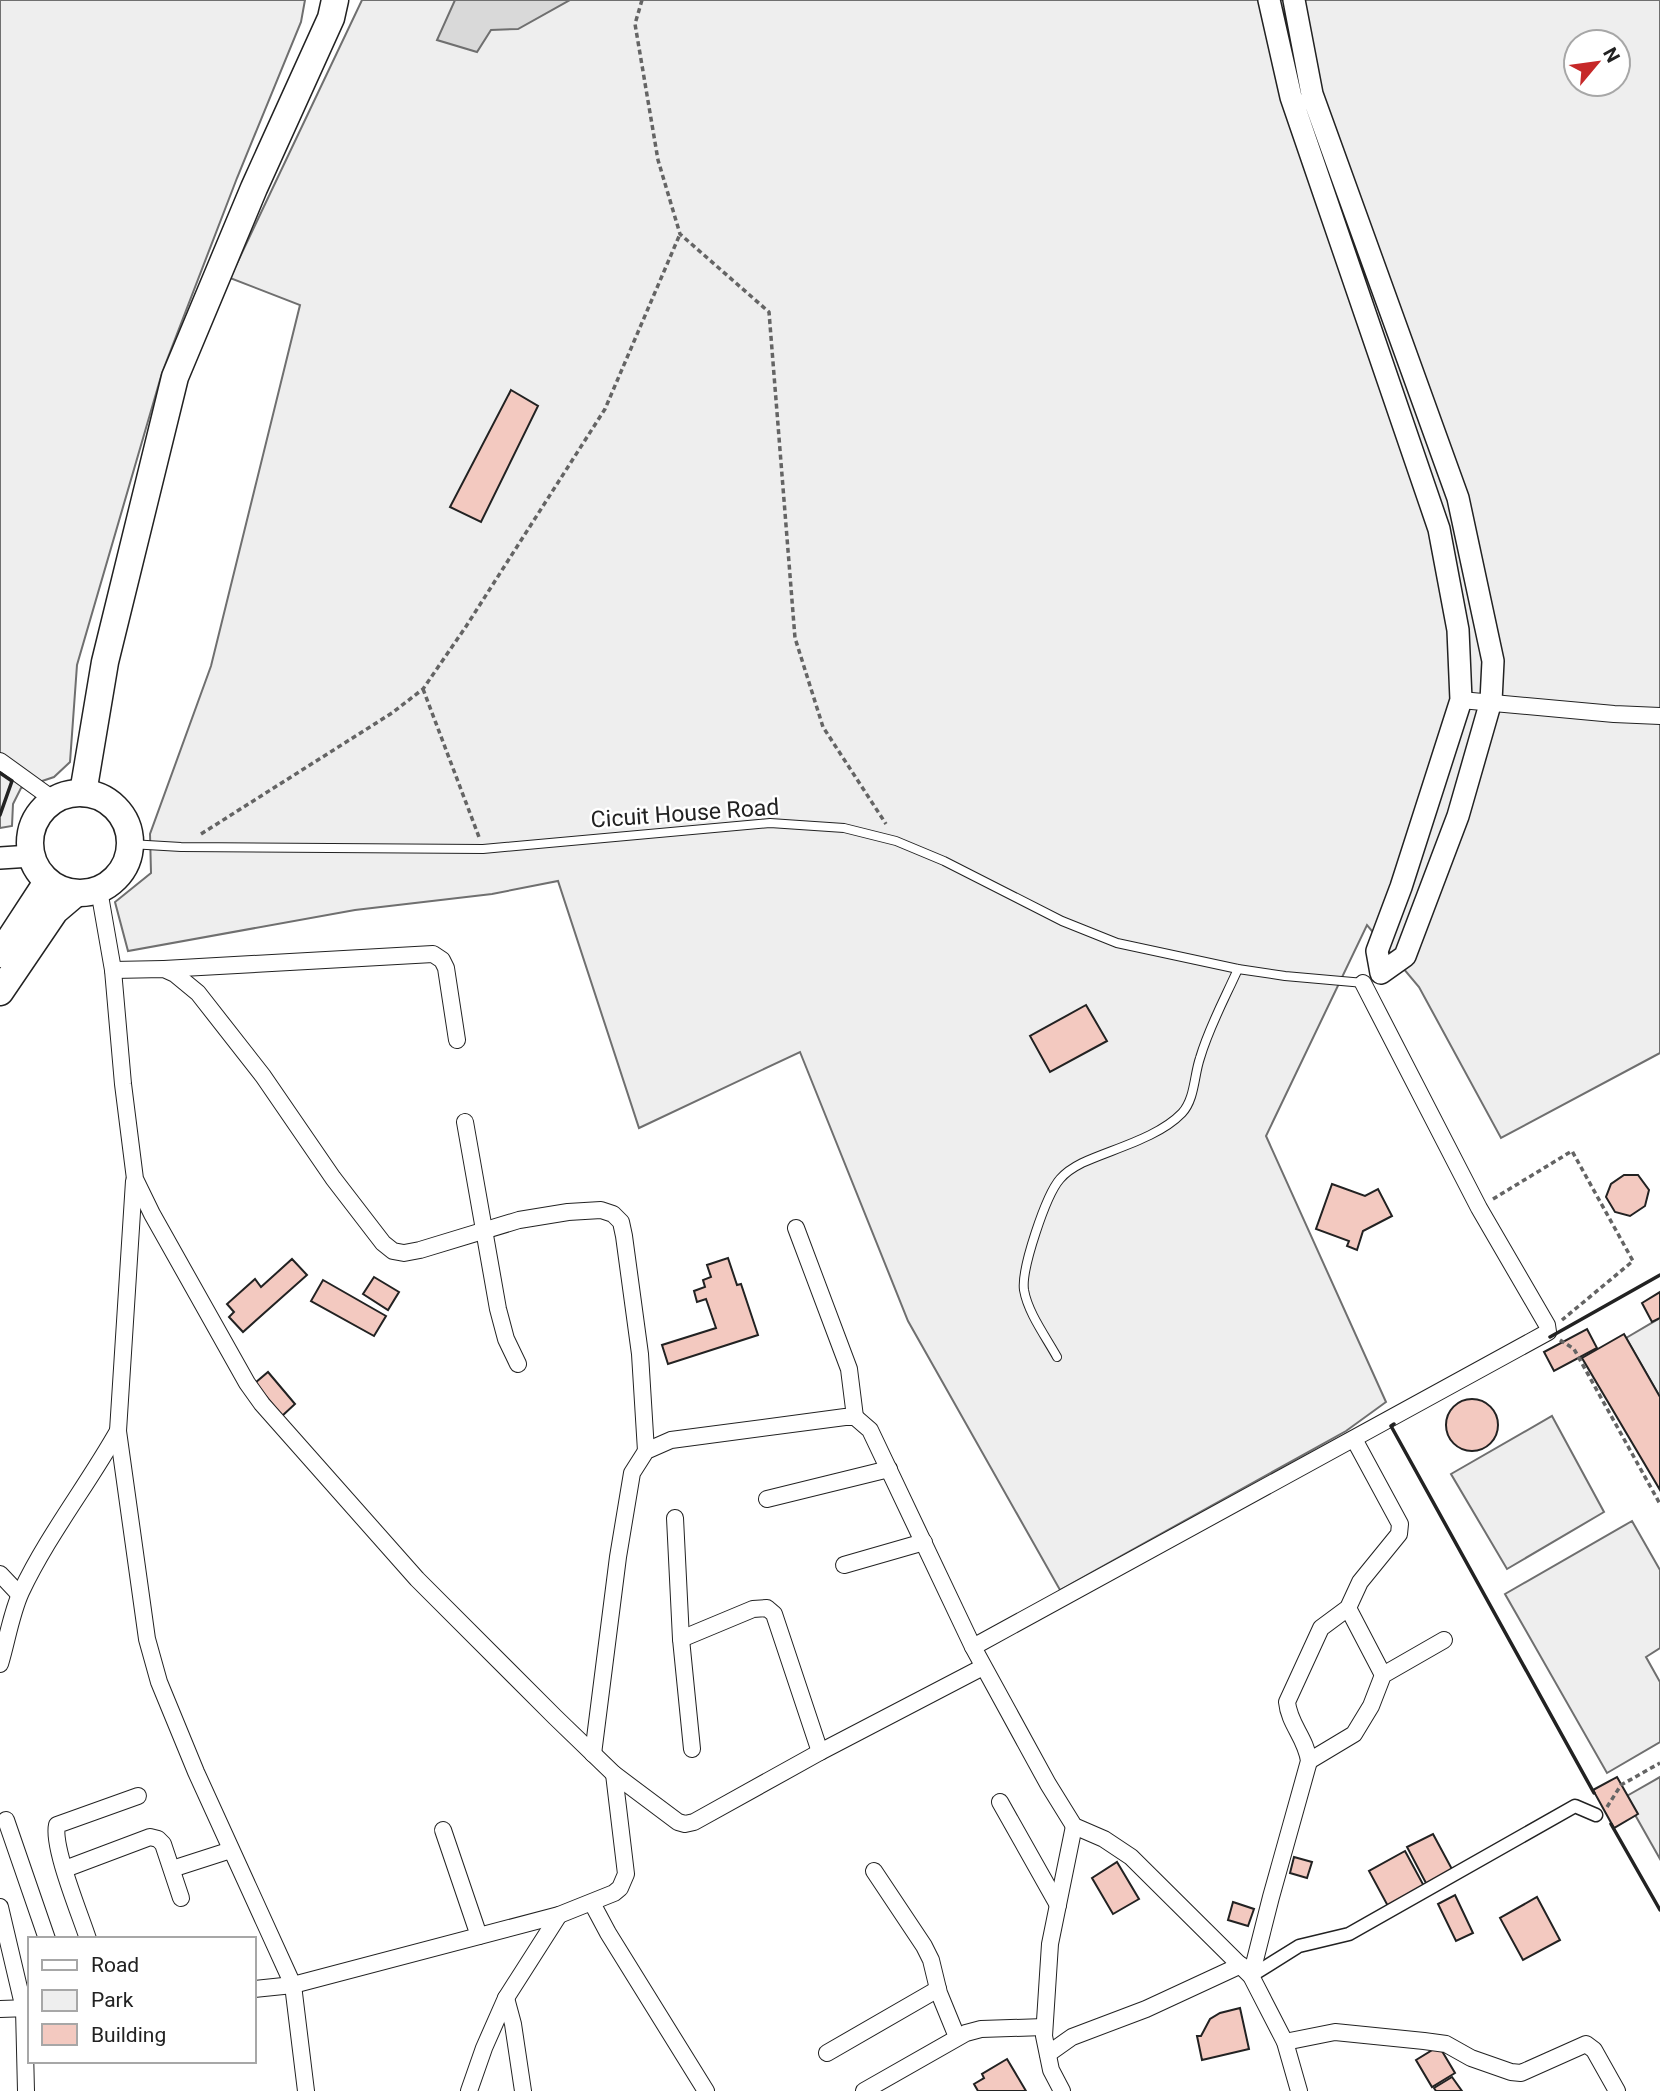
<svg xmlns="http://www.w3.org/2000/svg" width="1660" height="2091" font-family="Roboto,sans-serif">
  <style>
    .green { fill: #eee; stroke: #6f6f6f; stroke-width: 2; fill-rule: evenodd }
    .water { fill: #d9d9d9; stroke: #6f6f6f; stroke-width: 2 }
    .building { fill: #f3c9c0; stroke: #222; stroke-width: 2 }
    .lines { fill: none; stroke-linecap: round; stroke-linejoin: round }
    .service-casing { stroke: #222; stroke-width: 10 }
    .pedestrian-casing { stroke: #222; stroke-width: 15 }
    .minor-casing { stroke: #222; stroke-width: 18 }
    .tertiary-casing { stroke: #222; stroke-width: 24 }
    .primary-casing { stroke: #222; stroke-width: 29 }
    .path { stroke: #646464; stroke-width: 3.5; stroke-dasharray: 5 3.5; stroke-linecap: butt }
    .service { stroke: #fff; stroke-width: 8 }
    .pedestrian { stroke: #fff; stroke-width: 12 }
    .minor { stroke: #fff; stroke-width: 16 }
    .tertiary { stroke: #fff; stroke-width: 21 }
    .primary { stroke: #fff; stroke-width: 26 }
    .wall { stroke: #222; stroke-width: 3.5 }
    .labels { text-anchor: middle; stroke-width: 5; stroke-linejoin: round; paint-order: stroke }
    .street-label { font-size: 23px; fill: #222; stroke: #fff }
  </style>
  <rect width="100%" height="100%" fill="#fff"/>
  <g class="green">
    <path d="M0,0h305l-4,22 -64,156 -75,195 -85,292 -7,97 -16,15 -33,11 -8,16 -1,22 -12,2z"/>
    <path d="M362,0h1298v1053l-159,85 -82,-151 -52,-62 -101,211 120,266 -40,29 -286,159 -152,-269 -108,-269 -161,76 -81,-247 -66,13 -137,16 -227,41 -13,-49 36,-29 -1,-39 61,-168 89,-361 -70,-27zM1576,42h42v42h-42z"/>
    <path d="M1660,1318v79l-34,-59z"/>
    <path d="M1552,1416l52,96 -97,57 -56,-95z"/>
    <path d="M1632,1521l28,49v78l-14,9 14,25v60l-53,31 -102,-179z"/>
    <path d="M1660,1777v82l-35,-62z"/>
  </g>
  <path class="water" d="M455,0h115l-52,29 -27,1 -14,22 -40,-12z"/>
  <g class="building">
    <path d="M511,390l27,16 -57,116 -31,-15z"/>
    <path d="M1086,1005l21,36 -57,31 -20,-36z"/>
    <path d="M1624,1175h14l11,15 -4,16 -15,10 -15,-4 -9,-15 5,-13z"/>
    <path d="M1332,1184l33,12 13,-7 14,27 -29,15 -6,19 -10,-4 2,-5 -33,-12z"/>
    <path d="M728,1258l9,27 4,-1 17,51 -90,29 -6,-19 54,-17 -10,-29 -9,3 -3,-11 11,-4 -2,-7 8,-3 -4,-12z"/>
    <path d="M292,1259l15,16 -64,57 -14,-15 5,-5 -7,-8 28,-25 6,8z"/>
    <path d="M374,1277l25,15 -11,18 -25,-16z"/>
    <path d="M323,1280l63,36 -12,20 -63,-35z"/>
    <path d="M1660,1292v26l-8,4 -10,-19z"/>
    <path d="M1587,1329l10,19 -43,23 -10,-19z"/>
    <path d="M1624,1334l36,63v93l-78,-132z"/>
    <path d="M268,1372l27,32 -13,12 -27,-33z"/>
    <circle cx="1472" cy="1425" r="26"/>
    <path d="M1617,1777l21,37 -24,14 -21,-38z"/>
    <path d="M1433,1834l20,37 -26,14 -20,-38z"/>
    <path d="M1405,1851l20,37 -36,20 -20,-37z"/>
    <path d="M1294,1857l18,5 -5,16 -17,-5z"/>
    <path d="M1117,1862l22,37 -26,15 -21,-36z"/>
    <path d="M1455,1895l18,38 -17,8 -18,-37z"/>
    <path d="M1537,1897l23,43 -37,20 -23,-42z"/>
    <path d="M1233,1902l21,7 -6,17 -20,-6z"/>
    <path d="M1240,2008l9,41 -47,11 -5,-24h4l9,-17 10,-6z"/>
    <path d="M1439,2046l16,27 -23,14 -16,-27z"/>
    <path d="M1007,2059l19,32h-48l-4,-7 10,-6 -2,-4z"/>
    <path d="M1452,2077l10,14h-26l-2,-3z"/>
  </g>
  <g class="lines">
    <defs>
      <g id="service">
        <path d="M130,844l51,3 302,2 287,-26 74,5 52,13 48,20 118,60 55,22 121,26 47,7 79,7"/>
        <path d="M1057,1357c-11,-20 -29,-44 -33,-67 -3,-21 22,-95 36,-111 6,-7 14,-12 22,-16 30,-14 76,-25 100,-50 13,-14 12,-38 18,-55 9,-31 25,-60 38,-89"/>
      </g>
      <path id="pedestrian" d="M1251,1976l48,-30 50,-12 226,-128 21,9"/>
      <g id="minor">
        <path d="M1461,700l153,14 46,2"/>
        <path d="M0,761l54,39"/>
        <path d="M99,890l14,80 10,114 12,95 17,35 95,169 15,21 155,175 138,138 59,57 64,48 7,2 9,-2 126,-70 163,-85"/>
        <path d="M164,969l269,-15 9,6 4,8 11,72"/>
        <path d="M113,970l51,-1 11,5 23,19 65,83 70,102 50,65 10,8 11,2 16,-3 99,-30 49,-8 33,-2 12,4 8,8 3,14 16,118 6,97"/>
        <path d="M465,1122l33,187 8,30 12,25"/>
        <path d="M134,1181l-16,250 29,208 12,43 37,90 97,213 13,106"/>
        <path d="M796,1228l53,141 6,48"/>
        <path d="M767,1499l122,-30"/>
        <path d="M675,1518l6,121 11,110"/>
        <path d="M844,1565l80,-23"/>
        <path d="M0,1574l19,20"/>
        <path d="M1348,1608l35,67"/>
        <path d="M681,1639l72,-30 14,-1 7,6 46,138"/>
        <path d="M973,1647l575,-315 -1,-7 -68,-117 -116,-225"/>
        <path d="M0,1664c7,-23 11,-50 21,-72 27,-57 66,-106 97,-161"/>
        <path d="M593,1754l25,-197 14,-84 14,-22 25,-11 174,-23h10l15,13 103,217 75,137 26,42 30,13 27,18 120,119 34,66 14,49"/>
        <path d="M1309,1761l45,-27 17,-28 12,-31 61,-35"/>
        <path d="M1000,1802l58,103"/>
        <path d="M6,1820l41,119"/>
        <path d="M443,1830l36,106"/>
        <path d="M65,1869l85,-32 8,2 5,5 18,54"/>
        <path d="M172,1869l59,-19"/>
        <path d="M874,1871l50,75 7,14 8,33 18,44"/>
        <path d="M592,1903l16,30 98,158"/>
        <path d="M0,1907l24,102 2,82"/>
        <path d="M88,1939c-8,-25 -36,-92 -31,-114l81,-29"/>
        <path d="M1251,1976l20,-79 38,-136c-3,-23 -20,-37 -22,-59l34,-74 27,-20 12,-26 39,-48 1,-10 -46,-85"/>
        <path d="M254,1989l39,-4 266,-70 55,-22 6,-5 6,-14 -12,-100"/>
        <path d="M506,1998l7,26 10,67"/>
        <path d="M0,2009l30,-1"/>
        <path d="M1285,2042l50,-10 89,9 22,3 25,14 40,14 10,1 65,-29 8,6 23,41"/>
        <path d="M827,2053l111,-64"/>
        <path d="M1048,2054l24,-17 74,-28 95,-44"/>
        <path d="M469,2091l15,-43 22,-50 53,-83"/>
        <path d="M864,2091l102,-58 15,-4 63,-2"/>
        <path d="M1062,2091l-11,-21 -7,-34 6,-92 24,-118"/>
      </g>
      <g id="tertiary">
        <path d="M1269,0l22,97 148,432 19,101 3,70 -60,187 -24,64 4,22 24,-17 53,-140 33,-115 2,-40 -35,-163 -146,-404 -18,-94"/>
        <path d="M0,858l31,-2"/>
      </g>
      <g id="primary">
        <circle cx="80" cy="843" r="50"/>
        <path d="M83,793l22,-131 70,-285 79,-189 77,-170 4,-18"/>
        <path d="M0,954l47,-72"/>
        <path d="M0,992l55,-81 20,-17"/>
      </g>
    </defs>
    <use href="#service" class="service-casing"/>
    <use href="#pedestrian" class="pedestrian-casing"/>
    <use href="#minor" class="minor-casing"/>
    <use href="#tertiary" class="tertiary-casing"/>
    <use href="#primary" class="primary-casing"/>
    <g class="path">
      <path d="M642,0l-7,24 23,136 22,74 89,78 26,326 28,89 63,97"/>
      <path d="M423,689l56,148"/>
      <path d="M201,834l191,-121 31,-24 42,-61 140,-219 75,-175"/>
      <path d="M1493,1199l79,-48 61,110 -71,59"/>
      <path d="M1560,1340l14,9 86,155"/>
      <path d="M1607,1807l14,-22 39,-22"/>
    </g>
    <use href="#service" class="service"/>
    <use href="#pedestrian" class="pedestrian"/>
    <use href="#minor" class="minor"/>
    <use href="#tertiary" class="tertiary"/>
    <use href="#primary" class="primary"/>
    <g class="wall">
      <path d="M0,773l12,8 -12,34"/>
      <path d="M1550,1337l110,-62"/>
      <path d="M1394,1424l-3,2 203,367"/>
      <path d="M1611,1824l49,86"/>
    </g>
  </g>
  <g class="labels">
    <g class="street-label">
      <text transform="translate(685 813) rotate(-4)" y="8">Cicuit House Road</text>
    </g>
  </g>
  <rect x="28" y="1937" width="228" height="126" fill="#ffffff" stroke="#a7a7a7" stroke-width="2"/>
  <rect x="42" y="1960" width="35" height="10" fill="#ffffff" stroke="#a7a7a7" stroke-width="2"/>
  <text x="91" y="1972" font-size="21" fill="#222222">Road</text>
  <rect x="42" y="1990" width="35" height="21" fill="#eeeeee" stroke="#a7a7a7" stroke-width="2"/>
  <text x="91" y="2007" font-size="21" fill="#222222">Park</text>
  <rect x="42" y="2024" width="35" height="21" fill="#f3c9c0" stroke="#a7a7a7" stroke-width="2"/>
  <text x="91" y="2042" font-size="21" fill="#222222">Building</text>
  <g transform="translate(1597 63) rotate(61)"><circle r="33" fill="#ffffff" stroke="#a7a7a7" stroke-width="2"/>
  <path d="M0-5L12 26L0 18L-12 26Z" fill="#c62828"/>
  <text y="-10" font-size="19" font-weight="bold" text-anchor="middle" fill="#222222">N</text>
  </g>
</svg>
